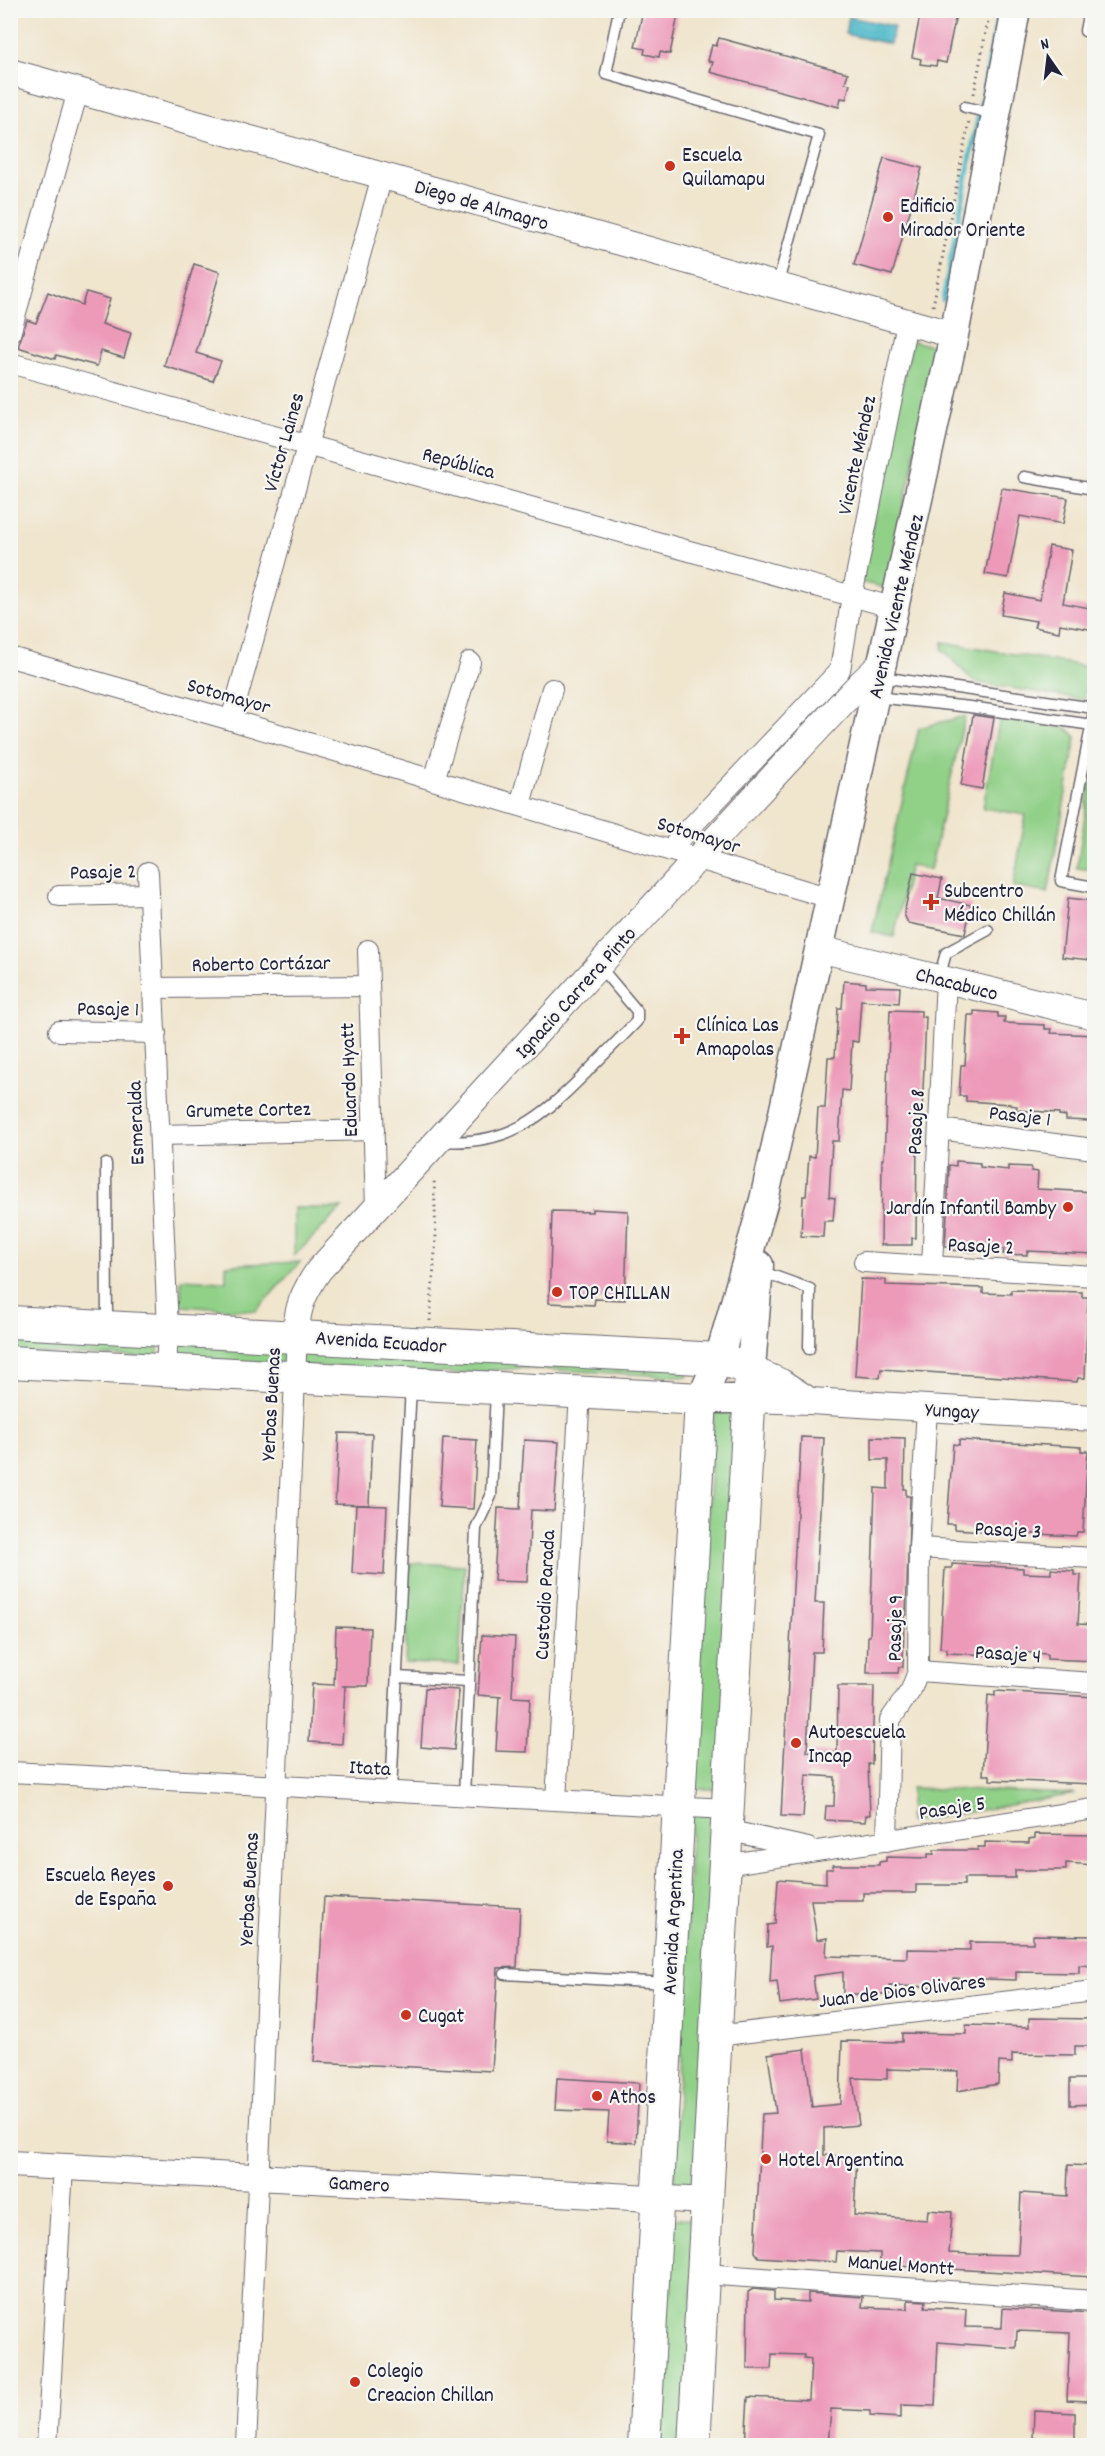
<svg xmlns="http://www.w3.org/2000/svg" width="1105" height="2456" font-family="Dekko,sans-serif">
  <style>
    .green { fill: #90d087; stroke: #597961; stroke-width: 1.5 }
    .water { fill: #4bb7c7; stroke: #366c81; stroke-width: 1.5 }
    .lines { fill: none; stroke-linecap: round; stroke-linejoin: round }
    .stream { stroke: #4bb7c7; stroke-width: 5 }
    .building { fill: #ed9ab9 }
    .service-casing { stroke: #6a666e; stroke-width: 13 }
    .minor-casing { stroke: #6a666e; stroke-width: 22 }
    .tertiary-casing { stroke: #6a666e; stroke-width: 28 }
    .secondary-casing { stroke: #6a666e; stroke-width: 31 }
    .primary-casing { stroke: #6a666e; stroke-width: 34 }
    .path { stroke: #6a666e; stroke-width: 3; stroke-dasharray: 1.5 4.5; stroke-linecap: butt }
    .service { stroke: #fff; stroke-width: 10 }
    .minor { stroke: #fff; stroke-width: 20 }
    .tertiary { stroke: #fff; stroke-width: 26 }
    .secondary { stroke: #fff; stroke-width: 28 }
    .primary { stroke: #fff; stroke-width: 32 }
    .poi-dot { fill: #c8321e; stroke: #f6f6f2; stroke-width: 2 }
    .labels { text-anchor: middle; stroke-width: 4.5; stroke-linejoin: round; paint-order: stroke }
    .poi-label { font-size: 21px; fill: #22223b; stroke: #f6f6f2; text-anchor: start }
    .street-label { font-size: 21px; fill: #22223b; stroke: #f6f6f2 }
  </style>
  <rect width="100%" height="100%" fill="#f6f6f2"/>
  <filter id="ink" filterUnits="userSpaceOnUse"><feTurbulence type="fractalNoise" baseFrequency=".0167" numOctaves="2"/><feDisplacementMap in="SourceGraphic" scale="12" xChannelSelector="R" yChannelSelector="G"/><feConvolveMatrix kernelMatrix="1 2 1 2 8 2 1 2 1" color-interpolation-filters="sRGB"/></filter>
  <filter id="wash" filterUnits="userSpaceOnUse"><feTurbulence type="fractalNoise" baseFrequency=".008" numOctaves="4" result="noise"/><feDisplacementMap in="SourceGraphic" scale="24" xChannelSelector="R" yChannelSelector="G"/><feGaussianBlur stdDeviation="1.35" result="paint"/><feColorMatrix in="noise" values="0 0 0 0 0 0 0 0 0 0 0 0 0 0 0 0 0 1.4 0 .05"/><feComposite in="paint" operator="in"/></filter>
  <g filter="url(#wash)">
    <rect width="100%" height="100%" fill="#f0e5cd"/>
    <g class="green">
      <path d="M912,341l26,6 -52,241 -26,-6z"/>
      <path d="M943,642l147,25 -6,33 -110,-18 -32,-33z"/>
      <path d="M965,716l-35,154 -20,-5 -16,72 -22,-5 47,-204z"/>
      <path d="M1000,716l67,12 9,9 -28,156 -35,-6 13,-72 -43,-7z"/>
      <path d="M1094,757v113l-17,-2z"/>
      <path d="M294,1208h48l-48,48z"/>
      <path d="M300,1262l-44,49 -75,-5v-27l45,2v-16z"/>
      <path d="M11,1325l148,6 -1,27 -147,-6z"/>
      <path d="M179,1339l512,26 -4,12 -167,-9 -61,6 -284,-15z"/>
      <path d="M714,1409l25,1 -18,379h-29z"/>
      <path d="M410,1563l55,2 -6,100 -54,-2z"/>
      <path d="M911,1788l164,6 -166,28z"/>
      <path d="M692,1811l29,3 -22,383 -26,-2z"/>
      <path d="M664,2218l33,2 -12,225 -33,1z"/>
    </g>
    <path class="water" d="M849,17l45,9 -4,18 -45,-10z"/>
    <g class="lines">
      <path class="stream" d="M943,300l56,-290"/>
    </g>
    <g id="blocks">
      <g class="building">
        <path d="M643,10h36l-9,44 -10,-2 -1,5 -15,-3 1,-5 -10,-2z"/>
        <path d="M921,10h36l-11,53 -9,-2 -1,5 -16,-2 1,-5 -9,-2z"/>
        <path d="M719,38l129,35 -3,10 5,1 -4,15 -5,-1 -2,9 -129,-35 3,-10 -5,-1 4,-16 4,1z"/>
        <path d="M884,158l38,10 -30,107 -38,-10z"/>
        <path d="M194,264l26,8 -24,81 25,8 -8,20 -49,-15z"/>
        <path d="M48,292l34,13 4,-13 24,7 -8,25 29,9 -7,25 -23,-7 -4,15 -41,-11 -1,4 -37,-12 9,-27 9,3z"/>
        <path d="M1002,488l66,10 -5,26 -43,-8 -12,62 -23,-4z"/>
        <path d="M1049,546l23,4 -9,53 32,6v21l-35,-6 -1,8 -25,-5 2,-6 -35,-6 4,-22 35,7z"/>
        <path d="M973,715l21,3 -12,71 -21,-4z"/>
        <path d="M913,873l29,6 -4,19 33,7 -6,29 -57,-11 -4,-9z"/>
        <path d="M1068,898l27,3 -4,59 -29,-3z"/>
        <path d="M844,981l22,2v3l34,1 -1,16 -38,-3 -3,42 -6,-1 -3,50 -7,-1 -3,51h-7l-3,56 6,1 -2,23h-9l-1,16 -22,-1 2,-40h3l3,-40 6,1 3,-49h7l3,-51h7l3,-49h4z"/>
        <path d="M890,1010l31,1v6h5l-5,122h-4l-1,99h-4v7h-31l1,-86h2z"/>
        <path d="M974,1011l24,2v4h7l-1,6 41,2v4h7l-1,4 44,2v82h-6v4l-23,-1v-4l-7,-1v-2l-43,-3 1,-4 -7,-1v-1l-44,-3v-5h-7l2,-31h4l3,-50h6z"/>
        <path d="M956,1161l24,2v4l28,3v-4l23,1v4l7,1 -1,17 58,3v62l-68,-3v4l-24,-1 1,-5 -29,-1v4l-24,-2 1,-4h-7l3,-49 1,-32 7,1z"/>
        <path d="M592,1209l36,2 -3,89 -30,-1 -1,6 -45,-2 3,-92 40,1z"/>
        <path d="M861,1279l25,1v5l97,3v5l28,1v-4l71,2v5h6l-3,81h-7l-1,4 -196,-13 -1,9 -25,-2z"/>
        <path d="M339,1433l33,1 -3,71 -34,-1z"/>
        <path d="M801,1437l23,1 -9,165h9l-1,23 -1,26h-10l-5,100 30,1 1,-67h36l-2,78h-4l2,51h-4l-1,7 -40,-2 1,-14h8l1,-29 -29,-2 -3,42 -22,-1z"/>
        <path d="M872,1437l33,1 -1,51h2v7h4l-4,119h-2l-1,52h-4l-1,6h-31l1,-37h2l5,-148 13,1v-29h-16z"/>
        <path d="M443,1438l34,2 -4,69 -34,-2z"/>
        <path d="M524,1440l35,2 -5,69 -23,-1 -4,72 -33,-1 4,-73 22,1z"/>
        <path d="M959,1440l122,7v4h7l-5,81h-6l-1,4 -60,-3 -62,-4v-5h-7l6,-80 6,1z"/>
        <path d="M356,1505l31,1 -3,69 -32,-2z"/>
        <path d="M952,1564l71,4v5l28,1v-5l23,2v4h7l-3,49 17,1v36l-48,-2v-5l-28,-2v4l-73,-3 1,-4 -7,-1 5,-80h7z"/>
        <path d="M336,1627l34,1 -2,58h-26h3l-3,58 -33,-2 3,-58 22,1z"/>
        <path d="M482,1635l33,2 -3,60 18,1 -3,54 -31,-1 3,-54h3l-24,-2z"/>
        <path d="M425,1688l34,2 -5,60 -33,-3z"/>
        <path d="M995,1691l100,6v87l-105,-4v-5h-7l5,-80 7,1z"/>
        <path d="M1035,1834l60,1v30l-29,-2v7h-51v8h-51v7h-48v8h-53v7h-52l6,40 10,-2 -1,18 81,2v-9l63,1v-8l63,1v-8l62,1v30l-16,-1v8l-63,-1v8l-63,-2 -1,9 -62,-1v8h-47v-22l-30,4 3,23 -36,5 -3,-23 -7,1 2,-36 -5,1 1,-22 7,-1 3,-45 48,4v-14h7v-4h46v-3l7,-1v-4l42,1v-4h6v-4h44v-3h7v-5l44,1v-4l6,-1z"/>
        <path d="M324,1897l196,10 -3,60 -19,1 -6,103 -178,-9z"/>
        <path d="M1029,2018l66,1v27h-20v9l-63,-1v9l-13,-1 -1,22 -41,7 1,-20 -71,-2v10l-34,-1 6,47 -35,3v27l33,2 -3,58 73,5 1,-10 24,2 -3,41 22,1 47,1 3,-62 46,3 1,-31 27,1 -2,111 -213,-12v-12l-43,-2 -1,11 -77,-5 -4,-5 7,-138 14,-1 -8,-59 37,-5 7,58 28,-3 2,-63 60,1v-9l64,1v-9l63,2z"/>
        <path d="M557,2078l82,5 -3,60 -29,-2 2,-29 -54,-2z"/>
        <path d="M1070,2079h25v25l-25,1z"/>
        <path d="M753,2289l21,2v9l34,2v-9l55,4 -1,10 46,2v-9l18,1 -1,6 41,2 -1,18 37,1 1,-20 90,5 -5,88 -21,-1 3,-67 -53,-2 -1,17 -78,-6 -3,64 -34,-1v13l-31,-2v-5l-39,-2 -3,36h-83l3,-48 61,3 2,-41 -7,-1v-3l-32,-1 -1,15h-24l1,-77z"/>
        <path d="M1034,2411l41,2v27l-42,-2z"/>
      </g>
    </g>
  </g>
  <g filter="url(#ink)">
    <use href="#blocks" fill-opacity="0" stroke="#6a666e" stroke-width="1.5"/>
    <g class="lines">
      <defs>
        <g id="service">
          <path d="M619,10l-13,64 213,61 -42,151"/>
          <path d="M1085,31l4,-21"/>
          <path d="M965,107l29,7"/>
          <path d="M1024,477l70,12"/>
          <path d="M881,677l213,31"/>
          <path d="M875,697l95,10 122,18"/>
          <path d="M1094,712l-33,169 33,6"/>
          <path d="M939,978l7,-25 42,-23"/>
          <path d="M441,1141c67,5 100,-23 144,-67 17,-18 35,-35 52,-53v-10l-38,-45"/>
          <path d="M106,1164l1,160"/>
          <path d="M760,1271l50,18 -1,60"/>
          <path d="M397,1677l71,4"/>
          <path d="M391,1792l20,-407"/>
          <path d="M464,1796l12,-268 15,-32 5,-104"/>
          <path d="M505,1974l161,9"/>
        </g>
        <g id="minor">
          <path d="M10,334l68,-243"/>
          <path d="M10,363l885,245"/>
          <path d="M10,657l221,63 599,178"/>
          <path d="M231,720l151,-544"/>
          <path d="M434,780l36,-118"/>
          <path d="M520,805l32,-116"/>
          <path d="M669,850l171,-180 12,-74 55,-273"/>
          <path d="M148,872l20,458 -2,41"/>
          <path d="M59,896l90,-2"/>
          <path d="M368,950l8,258"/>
          <path d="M153,988l216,-2"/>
          <path d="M59,1031l97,2"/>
          <path d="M939,1129l155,20"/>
          <path d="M160,1135l214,-5"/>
          <path d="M864,1262l230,14"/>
          <path d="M932,1266l14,-286"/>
          <path d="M919,1548l175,10"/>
          <path d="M918,1671l176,12"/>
          <path d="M10,1772l717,37"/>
          <path d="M556,1800l24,-407"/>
          <path d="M726,1830l82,18"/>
          <path d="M887,1841l3,-121 21,-30 7,-19 1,-123 8,-140"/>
          <path d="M724,1865l370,-56"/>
          <path d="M716,2036l378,-45"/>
          <path d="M704,2274l390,27"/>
          <path d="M47,2446l16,-279"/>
          <path d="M246,2446l51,-1111"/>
        </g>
        <g id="tertiary">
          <path d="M10,72l944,263"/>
          <path d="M819,949l275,67"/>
          <path d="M297,1335c-2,-25 8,-45 22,-65 180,-195 358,-392 540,-585l23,-22"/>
          <path d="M751,1369l30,13 29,19"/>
          <path d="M749,1399l61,2 284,17"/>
          <path d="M10,2164l697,37"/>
        </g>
        <g id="secondary">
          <path d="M751,1369l8,-104"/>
          <path d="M749,1399h-48l18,-40 45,-159 190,-865 62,-325"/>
        </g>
        <g id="primary">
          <path d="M10,1322l709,37 32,10 -57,1077"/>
          <path d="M10,1362l691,37 -57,1047"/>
        </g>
      </defs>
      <use href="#service" class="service-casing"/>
      <use href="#minor" class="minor-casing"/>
      <use href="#tertiary" class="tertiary-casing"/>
      <use href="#secondary" class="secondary-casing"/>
      <use href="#primary" class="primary-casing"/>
      <g class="path">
        <path d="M974,94l16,-84"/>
        <path d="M933,306l36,-185"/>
        <path d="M430,1321l6,-83 -2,-60"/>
      </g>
      <use href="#service" class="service"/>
      <use href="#minor" class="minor"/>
      <use href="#tertiary" class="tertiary"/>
      <use href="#secondary" class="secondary"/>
      <use href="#primary" class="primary"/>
    </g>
  </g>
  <g class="poi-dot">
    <circle cx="670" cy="166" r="6"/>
    <circle cx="888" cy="217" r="6"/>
    <path d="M928 893h6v6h6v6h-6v6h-6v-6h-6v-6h6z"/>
    <path d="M679 1027h6v6h6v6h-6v6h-6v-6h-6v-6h6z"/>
    <circle cx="1068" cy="1207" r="6"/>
    <circle cx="557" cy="1292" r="6"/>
    <circle cx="796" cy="1743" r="6"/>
    <circle cx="168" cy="1886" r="6"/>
    <circle cx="406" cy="2015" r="6"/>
    <circle cx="597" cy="2096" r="6"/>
    <circle cx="766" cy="2159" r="6"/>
    <circle cx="355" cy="2382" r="6"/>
  </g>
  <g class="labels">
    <g class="poi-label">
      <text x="682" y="161">Escuela<tspan x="682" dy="24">Quilamapu</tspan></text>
      <text x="900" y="212">Edificio<tspan x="900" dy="24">Mirador Oriente</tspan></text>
      <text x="944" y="897">Subcentro<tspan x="944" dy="24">Médico Chillán</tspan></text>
      <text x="696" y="1031">Clínica Las<tspan x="696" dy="24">Amapolas</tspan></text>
      <text x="1056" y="1214" text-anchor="end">Jardín Infantil Bamby</text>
      <text x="569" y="1299">TOP CHILLAN</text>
      <text x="808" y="1738">Autoescuela<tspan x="808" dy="24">Incap</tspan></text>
      <text x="156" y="1881" text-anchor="end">Escuela Reyes<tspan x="156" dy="24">de España</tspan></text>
      <text x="418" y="2022">Cugat</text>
      <text x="609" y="2103">Athos</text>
      <text x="778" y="2166">Hotel Argentina</text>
      <text x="367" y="2377">Colegio<tspan x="367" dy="24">Creacion Chillan</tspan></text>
    </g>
    <g class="street-label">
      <text transform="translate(482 204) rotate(16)" y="7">Diego de Almagro</text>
      <text transform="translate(283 442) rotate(-74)" y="7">Víctor Laines</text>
      <text transform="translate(856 455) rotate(-78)" y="7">Vicente Méndez</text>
      <text transform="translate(459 462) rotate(15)" y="7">República</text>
      <text transform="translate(895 606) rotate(-77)" y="7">Avenida Vicente Méndez</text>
      <text transform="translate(229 695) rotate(16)" y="7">Sotomayor</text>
      <text transform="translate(699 834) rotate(17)" y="7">Sotomayor</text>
      <text transform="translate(103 871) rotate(-1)" y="7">Pasaje 2</text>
      <text transform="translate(261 963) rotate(-1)" y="7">Roberto Cortázar</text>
      <text transform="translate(957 983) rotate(14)" y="7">Chacabuco</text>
      <text transform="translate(575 992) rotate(-48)" y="7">Ignacio Carrera Pinto</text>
      <text transform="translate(108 1008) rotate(1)" y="7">Pasaje 1</text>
      <text transform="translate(348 1080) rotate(-92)" y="7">Eduardo Hyatt</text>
      <text transform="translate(248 1109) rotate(-1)" y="7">Grumete Cortez</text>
      <text transform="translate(1020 1115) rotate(7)" y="7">Pasaje 1</text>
      <text transform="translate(915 1122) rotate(-87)" y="7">Pasaje 8</text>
      <text transform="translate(135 1123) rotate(-92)" y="7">Esmeralda</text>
      <text transform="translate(981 1245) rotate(3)" y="7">Pasaje 2</text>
      <text transform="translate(381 1341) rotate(4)" y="7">Avenida Ecuador</text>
      <text transform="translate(270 1404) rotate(-87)" y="7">Yerbas Buenas</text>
      <text transform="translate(952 1410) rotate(3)" y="7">Yungay</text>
      <text transform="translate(1008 1529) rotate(3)" y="7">Pasaje 3</text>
      <text transform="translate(544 1595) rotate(-87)" y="7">Custodio Parada</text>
      <text transform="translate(894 1628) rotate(-89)" y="7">Pasaje 9</text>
      <text transform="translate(1008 1653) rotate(4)" y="7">Pasaje 4</text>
      <text transform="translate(370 1767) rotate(3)" y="7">Itata</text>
      <text transform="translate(952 1807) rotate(-9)" y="7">Pasaje 5</text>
      <text transform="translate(248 1889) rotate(-87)" y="7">Yerbas Buenas</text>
      <text transform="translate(672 1922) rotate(-87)" y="7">Avenida Argentina</text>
      <text transform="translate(902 1990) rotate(-7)" y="7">Juan de Dios Olivares</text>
      <text transform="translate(359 2183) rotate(3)" y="7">Gamero</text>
      <text transform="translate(901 2264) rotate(4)" y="7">Manuel Montt</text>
    </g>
  </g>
  <rect width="1105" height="2456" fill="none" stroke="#f6f6f2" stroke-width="36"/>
  <g transform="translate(1048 57) rotate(346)" stroke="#f6f6f2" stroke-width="4.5" paint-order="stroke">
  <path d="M0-4.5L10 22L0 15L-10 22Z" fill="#22223b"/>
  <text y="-9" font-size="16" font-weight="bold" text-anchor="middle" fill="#22223b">N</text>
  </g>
</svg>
